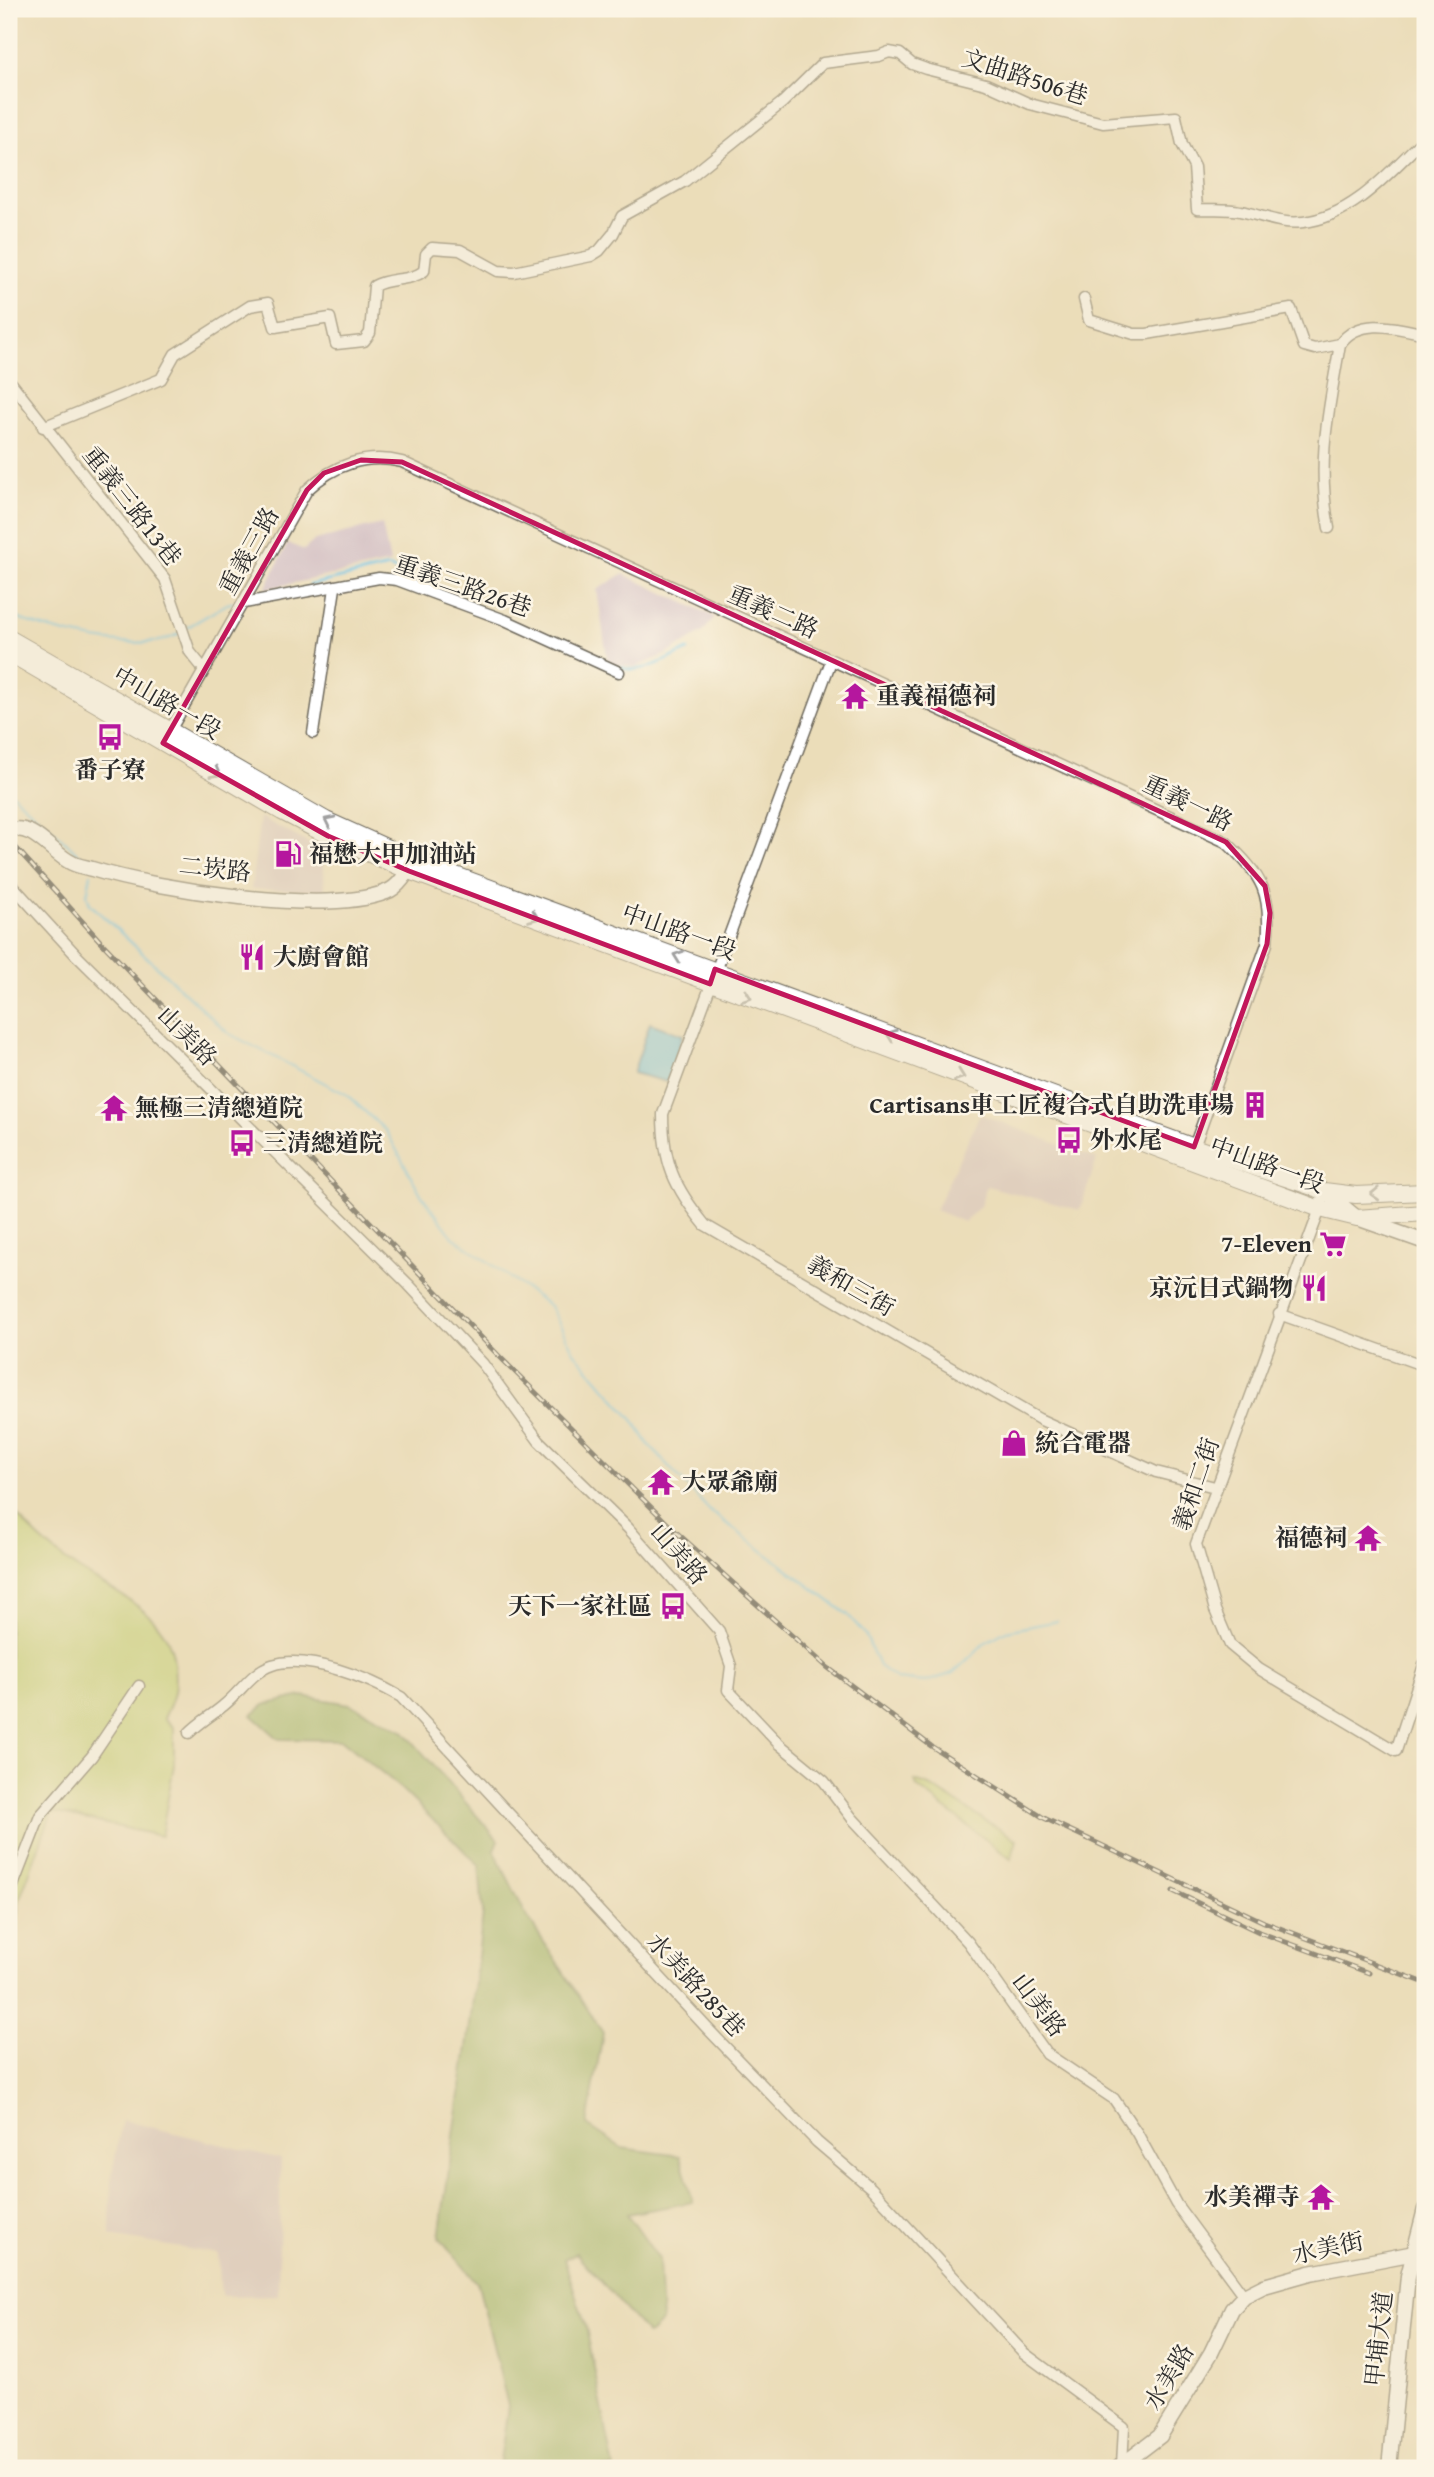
<svg xmlns="http://www.w3.org/2000/svg" width="1434" height="2477" font-family="'Gentium Book Plus','Noto Serif TC',serif">
  <style>
    .industrial { fill: #d2bec2 }
    .green { fill: #c0d173; stroke: #767e4f; stroke-width: 2 }
    .forest { fill: #98b365; stroke: #626f48; stroke-width: 2 }
    .water { fill: #6ac3e7; stroke: #4a7789; stroke-width: 2 }
    .lines { fill: none; stroke-linecap: round; stroke-linejoin: round }
    .stream { stroke: #6ac3e7; stroke-width: 2.5 }
    .street-casing { stroke: #6e695d; stroke-width: 13 }
    .secondary-casing { stroke: #6e695d; stroke-width: 17 }
    .primary-casing { stroke: #6e695d; stroke-width: 18 }
    .street { stroke: #fff; stroke-width: 10 }
    .secondary { stroke: #fff; stroke-width: 14 }
    .primary { stroke: #fff; stroke-width: 16 }
    .rail-casing { stroke: #2b2b2b; stroke-width: 5 }
    .rail { stroke: #fcf5e5; stroke-width: 2.5; stroke-dasharray: 8; stroke-linecap: butt }
    .oneway { stroke: #a0a0a0 }
    .marked { fill: none; stroke: #c2185b; stroke-width: 5; stroke-linejoin: round }
    .labels { text-anchor: middle; stroke-width: 5; stroke-linejoin: round; paint-order: stroke }
    .street-label { font-size: 24px; fill: #2b2b2b; stroke: #fcf5e5 }
    .poi-label { font-size: 24px; font-weight: bold; fill: #2b2b2b; stroke: #fcf5e5; text-anchor: start }
  </style>
  <rect width="100%" height="100%" fill="#fcf5e5"/>
  <filter id="ink" filterUnits="userSpaceOnUse"><feTurbulence type="fractalNoise" baseFrequency=".0143" numOctaves="2"/><feDisplacementMap in="SourceGraphic" scale="14" xChannelSelector="R" yChannelSelector="G"/><feConvolveMatrix kernelMatrix="1 2 1 2 8 2 1 2 1" color-interpolation-filters="sRGB"/></filter>
  <filter id="wash" filterUnits="userSpaceOnUse"><feTurbulence type="fractalNoise" baseFrequency=".00686" numOctaves="4" result="noise"/><feDisplacementMap in="SourceGraphic" scale="28" xChannelSelector="R" yChannelSelector="G"/><feGaussianBlur stdDeviation="1.57" result="paint"/><feColorMatrix in="noise" values="0 0 0 0 0 0 0 0 0 0 0 0 0 0 0 0 0 1.4 0 .05"/><feComposite in="paint" operator="in"/></filter>
  <g filter="url(#wash)">
    <rect width="100%" height="100%" fill="#ebddb9"/>
    <g class="industrial">
      <path d="M382,524l8,39 -125,26 23,-46 16,7 11,-10z"/>
      <path d="M623,574l92,43 -12,15 -36,22 -31,13 -28,-3 -11,-74z"/>
      <path d="M260,817l63,34 2,40 -74,-2z"/>
      <path d="M980,1114l117,45 -17,51 -93,-24 -7,20 -16,16 -29,-12z"/>
      <path d="M122,2120l159,39 -3,136 -57,1 -3,-42 -108,-18 1,-56z"/>
    </g>
    <g class="green">
      <path d="M9,1506c19,23 39,42 63,59 38,27 96,45 102,97 2,26 2,32 -10,56l10,10v37l-13,71 -109,-24 -32,86 -11,61z"/>
      <path d="M915,1781l15,5 87,54 -6,19 -94,-72z"/>
    </g>
    <path class="forest" d="M302,1696l48,8 53,26 95,110 -4,10 31,63 78,120 -16,92 35,23 58,8 13,46 -66,12 32,45 3,63 -14,13 -72,-82 -12,6 22,68 28,141h-115l9,-62 -30,-122 -39,-47 30,-204 14,-120 -4,-48 -83,-81 -54,-44 -63,-1 -27,-24 12,-10z"/>
    <path class="water" d="M650,1023l33,12 -16,47 -34,-9z"/>
    <g class="lines">
      <g class="stream">
        <path d="M310,585l79,-18 38,19"/>
        <path d="M9,614c35,18 138,43 172,18"/>
        <path d="M186,628l41,-24 12,-3"/>
        <path d="M620,667c21,9 48,-8 68,-17"/>
        <path d="M9,791l77,70"/>
        <path d="M91,874l-4,21 3,9 138,129 118,61 40,37 36,65 31,41 97,69 24,46 60,69 15,24 61,66 138,104 17,19 14,32 17,13 30,3 27,-9 33,-31 20,-11 51,-10"/>
      </g>
    </g>
  </g>
  <g filter="url(#ink)">
    <g class="lines">
      <defs>
        <g id="street">
          <path d="M1084,299l5,21 45,14h13l144,-25 13,37 11,3 25,-5c19,-28 58,-16 85,-10"/>
          <path d="M9,380l156,199 25,73 13,16"/>
          <path d="M43,427l118,-48 14,-25 75,-48 18,-3 7,24 55,-9 6,26 28,-3 6,-8 4,-47c16,-9 35,-4 50,-15l2,-17 6,-6 28,2 38,21 16,1 77,-16 8,-5 14,-17 9,-18 63,-35 98,-79 40,-39 56,-7 10,-4 11,2 12,10 14,5 60,15 44,20 73,19 73,-6 6,27 12,23 3,42c14,1 29,-1 43,2 21,4 41,14 63,11 50,-5 88,-52 122,-84"/>
          <path d="M1329,528c-13,-67 0,-118 11,-184"/>
          <path d="M244,603l135,-25 18,2 108,40 114,52"/>
          <path d="M831,661l-168,453c0,49 11,73 42,111l334,194 117,53 59,15"/>
          <path d="M313,733l22,-145"/>
          <path d="M168,734l139,-244c26,-25 59,-37 95,-28l824,380c37,35 46,51 41,102l-73,203"/>
          <path d="M9,882l68,74 331,328 75,80 56,77 89,87 91,103 12,35 -3,24 51,54 45,37 28,37 116,124 79,112 67,45 23,34 39,71 68,92"/>
          <path d="M1324,1191l-4,18 -124,335 19,66 15,35 29,24 137,82 29,-89"/>
          <path d="M1279,1314l146,52"/>
          <path d="M189,1733c11,-11 22,-17 34,-27 17,-13 28,-34 49,-41 36,-12 98,14 129,32l305,330 111,115 54,46 153,165 100,74 -2,38"/>
          <path d="M9,1896l31,-80 52,-60 47,-70"/>
        </g>
        <g id="secondary">
          <path d="M9,831c23,-10 43,23 63,32 6,3 13,4 20,6 64,20 233,47 294,23 12,-4 23,-20 26,-32"/>
          <path d="M1324,1191l33,27 68,24"/>
          <path d="M1118,2468l42,-32 51,-83 21,-44 12,-13 20,-10 46,-13 115,-22"/>
          <path d="M1389,2468l19,-192 17,-67"/>
        </g>
        <g id="primary">
          <path d="M9,638l317,182 86,39 782,288 130,44 32,4 69,-3"/>
          <path d="M9,653l273,159 46,24 81,35 911,338 37,9 68,-5"/>
        </g>
      </defs>
      <use href="#street" class="street-casing"/>
      <use href="#secondary" class="secondary-casing"/>
      <use href="#primary" class="primary-casing"/>
      <use href="#street" class="street"/>
      <use href="#secondary" class="secondary"/>
      <use href="#primary" class="primary"/>
      <defs>
        <g id="rail">
          <path d="M9,840l91,101 400,416 175,174 152,136 104,79 113,72 220,104 161,61"/>
          <path d="M1173,1891l86,41 110,41"/>
        </g>
      </defs>
      <use href="#rail" class="rail-casing"/>
      <use href="#rail" class="rail"/>
    </g>
    <defs><path id="oneway-chevron" d="M-2-3.5L2.5 0L-2 3.5" fill="none" stroke-width="1.6" stroke-linecap="round" stroke-linejoin="round" transform="scale(1.75)"/></defs>
    <g class="oneway">
      <use href="#oneway-chevron" transform="translate(216 773) rotate(30)"/>
      <use href="#oneway-chevron" transform="translate(329 821) rotate(-154)"/>
      <use href="#oneway-chevron" transform="translate(534 917) rotate(21)"/>
      <use href="#oneway-chevron" transform="translate(678 956) rotate(-160)"/>
      <use href="#oneway-chevron" transform="translate(747 997) rotate(20)"/>
      <use href="#oneway-chevron" transform="translate(891 1035) rotate(-160)"/>
      <use href="#oneway-chevron" transform="translate(960 1076) rotate(20)"/>
      <use href="#oneway-chevron" transform="translate(1375 1194) rotate(178)"/>
    </g>
  </g>
  <path d="M0 0H1434V2477H0ZM361,460l41,2 824,380 39,44 5,27 -3,31 -73,203 -479,-178 -5,15 -301,-113 -81,-35 -165,-93 144,-253 17,-17z" fill="#ebddb9" fill-opacity=".55" fill-rule="evenodd"/>
  <path class="marked" d="M361,460l41,2 824,380 39,44 5,27 -3,31 -73,203 -479,-178 -5,15 -301,-113 -81,-35 -165,-93 144,-253 17,-17z"/>
  <defs>
    <symbol id="temple-bare" viewBox="-9 -9 18 18"><path d="M0-6L5-2H3V0L6.5 2.5H4V6H1.5V3h-3V6H-4V2.5H-6.5L-3 0V-2H-5Z" fill="#b5179e" stroke="#fcf5e5" stroke-width="2.5" paint-order="stroke"/></symbol>
    <symbol id="bus-bare" viewBox="-9 -9 18 18"><path d="M-5-6H5V4H4V6H2V4H-2V6H-4V4H-5ZM-3.5-4V0h7V-4ZM-3.5 1.2v1.5H-2V1.2ZM2 1.2v1.5H3.5V1.2Z" fill="#b5179e" stroke="#fcf5e5" stroke-width="2.5" paint-order="stroke"/></symbol>
    <symbol id="fuel-bare" viewBox="-9 -9 18 18"><path d="M-5.5-6h7V0h2V4h1.3V-2.5L3-4.5l.8-.8L6-3V5H2.5V1h-1V6h-7ZM-4.2-4.7v3.2H.2V-4.7Z" fill="#b5179e" stroke="#fcf5e5" stroke-width="2.5" paint-order="stroke"/></symbol>
    <symbol id="restaurant-bare" viewBox="-9 -9 18 18"><path d="M-5-6h1v4h1v-4h1v4h1v-4h1v5L-1.5 .5V6h-2V.5L-5-1ZM5-6V6H3V1.5H1.5Q1.5-4 5-6Z" fill="#b5179e" stroke="#fcf5e5" stroke-width="2.5" paint-order="stroke"/></symbol>
    <symbol id="building-bare" viewBox="-9 -9 18 18"><path d="M-4-6H4V6H1V3H-1V6H-4ZM-2.5-4.3h1.7v1.8h-1.7ZM.8-4.3h1.7v1.8H.8ZM-2.5-1h1.7V.8h-1.7ZM.8-1h1.7V.8H.8Z" fill="#b5179e" stroke="#fcf5e5" stroke-width="2.5" paint-order="stroke"/></symbol>
    <symbol id="supermarket-bare" viewBox="-9 -9 18 18"><path d="M-6-5.5h2.5l.6 2H6L4.5 2H-2.5L-4.4-4H-6ZM-1.5 3.2a1.3 1.3 0 1 0 .1 0ZM3 3.2a1.3 1.3 0 1 0 .1 0Z" fill="#b5179e" stroke="#fcf5e5" stroke-width="2.5" paint-order="stroke"/></symbol>
    <symbol id="shop-bare" viewBox="-9 -9 18 18"><path d="M-5-2.5h2.3a2.7 3.5 0 0 1 5.4 0H5L5.5 6h-11ZM-1.5-2.5h3a1.5 2.3 0 0 0-3 0Z" fill="#b5179e" stroke="#fcf5e5" stroke-width="2.5" paint-order="stroke"/></symbol>
  </defs>
  <g fill-rule="evenodd">
    <use href="#temple-bare" x="836" y="677" width="38" height="38"/>
    <use href="#bus-bare" x="91" y="718" width="38" height="38"/>
    <use href="#fuel-bare" x="269" y="835" width="38" height="38"/>
    <use href="#restaurant-bare" x="233" y="938" width="38" height="38"/>
    <use href="#building-bare" x="1236" y="1086" width="38" height="38"/>
    <use href="#temple-bare" x="95" y="1089" width="38" height="38"/>
    <use href="#bus-bare" x="1050" y="1121" width="38" height="38"/>
    <use href="#bus-bare" x="223" y="1124" width="38" height="38"/>
    <use href="#supermarket-bare" x="1314" y="1225" width="38" height="38"/>
    <use href="#restaurant-bare" x="1295" y="1269" width="38" height="38"/>
    <use href="#shop-bare" x="995" y="1424" width="38" height="38"/>
    <use href="#temple-bare" x="642" y="1463" width="38" height="38"/>
    <use href="#temple-bare" x="1349" y="1519" width="38" height="38"/>
    <use href="#bus-bare" x="654" y="1587" width="38" height="38"/>
    <use href="#temple-bare" x="1302" y="2178" width="38" height="38"/>
  </g>
  <g class="labels">
    <g class="street-label">
      <text transform="translate(1025 77) rotate(18)" y="8">文曲路506巷</text>
      <text transform="translate(132 506) rotate(52)" y="8">重義三路13巷</text>
      <text transform="translate(249 551) rotate(-61)" y="8">重義三路</text>
      <text transform="translate(463 586) rotate(19)" y="8">重義三路26巷</text>
      <text transform="translate(773 612) rotate(24)" y="8">重義二路</text>
      <text transform="translate(167 703) rotate(30)" y="8">中山路一段</text>
      <text transform="translate(1188 803) rotate(26)" y="8">重義一路</text>
      <text transform="translate(215 869) rotate(6)" y="8">二崁路</text>
      <text transform="translate(679 932) rotate(20)" y="8">中山路一段</text>
      <text transform="translate(187 1036) rotate(45)" y="8">山美路</text>
      <text transform="translate(1267 1165) rotate(20)" y="8">中山路一段</text>
      <text transform="translate(851 1286) rotate(30)" y="8">義和三街</text>
      <text transform="translate(1196 1484) rotate(-71)" y="8">義和二街</text>
      <text transform="translate(679 1554) rotate(49)" y="8">山美路</text>
      <text transform="translate(696 1985) rotate(47)" y="8">水美路285巷</text>
      <text transform="translate(1039 2005) rotate(53)" y="8">山美路</text>
      <text transform="translate(1328 2248) rotate(-12)" y="8">水美街</text>
      <text transform="translate(1379 2339) rotate(-84)" y="8">甲埔大道</text>
      <text transform="translate(1169 2377) rotate(-59)" y="8">水美路</text>
    </g>
    <g class="poi-label">
      <text x="876" y="704">重義福德祠</text>
      <text x="110" y="778" text-anchor="middle">番子寮</text>
      <text x="309" y="862">福懋大甲加油站</text>
      <text x="273" y="965">大廚會館</text>
      <text x="1234" y="1113" text-anchor="end">Cartisans車工匠複合式自助洗車場</text>
      <text x="135" y="1116">無極三清總道院</text>
      <text x="1090" y="1148">外水尾</text>
      <text x="263" y="1151">三清總道院</text>
      <text x="1312" y="1252" text-anchor="end">7-Eleven</text>
      <text x="1293" y="1296" text-anchor="end">京沅日式鍋物</text>
      <text x="1035" y="1451">統合電器</text>
      <text x="682" y="1490">大眾爺廟</text>
      <text x="1347" y="1546" text-anchor="end">福德祠</text>
      <text x="652" y="1614" text-anchor="end">天下一家社區</text>
      <text x="1300" y="2205" text-anchor="end">水美禪寺</text>
    </g>
  </g>
  <rect width="1434" height="2477" fill="none" stroke="#fcf5e5" stroke-width="35"/>
</svg>
